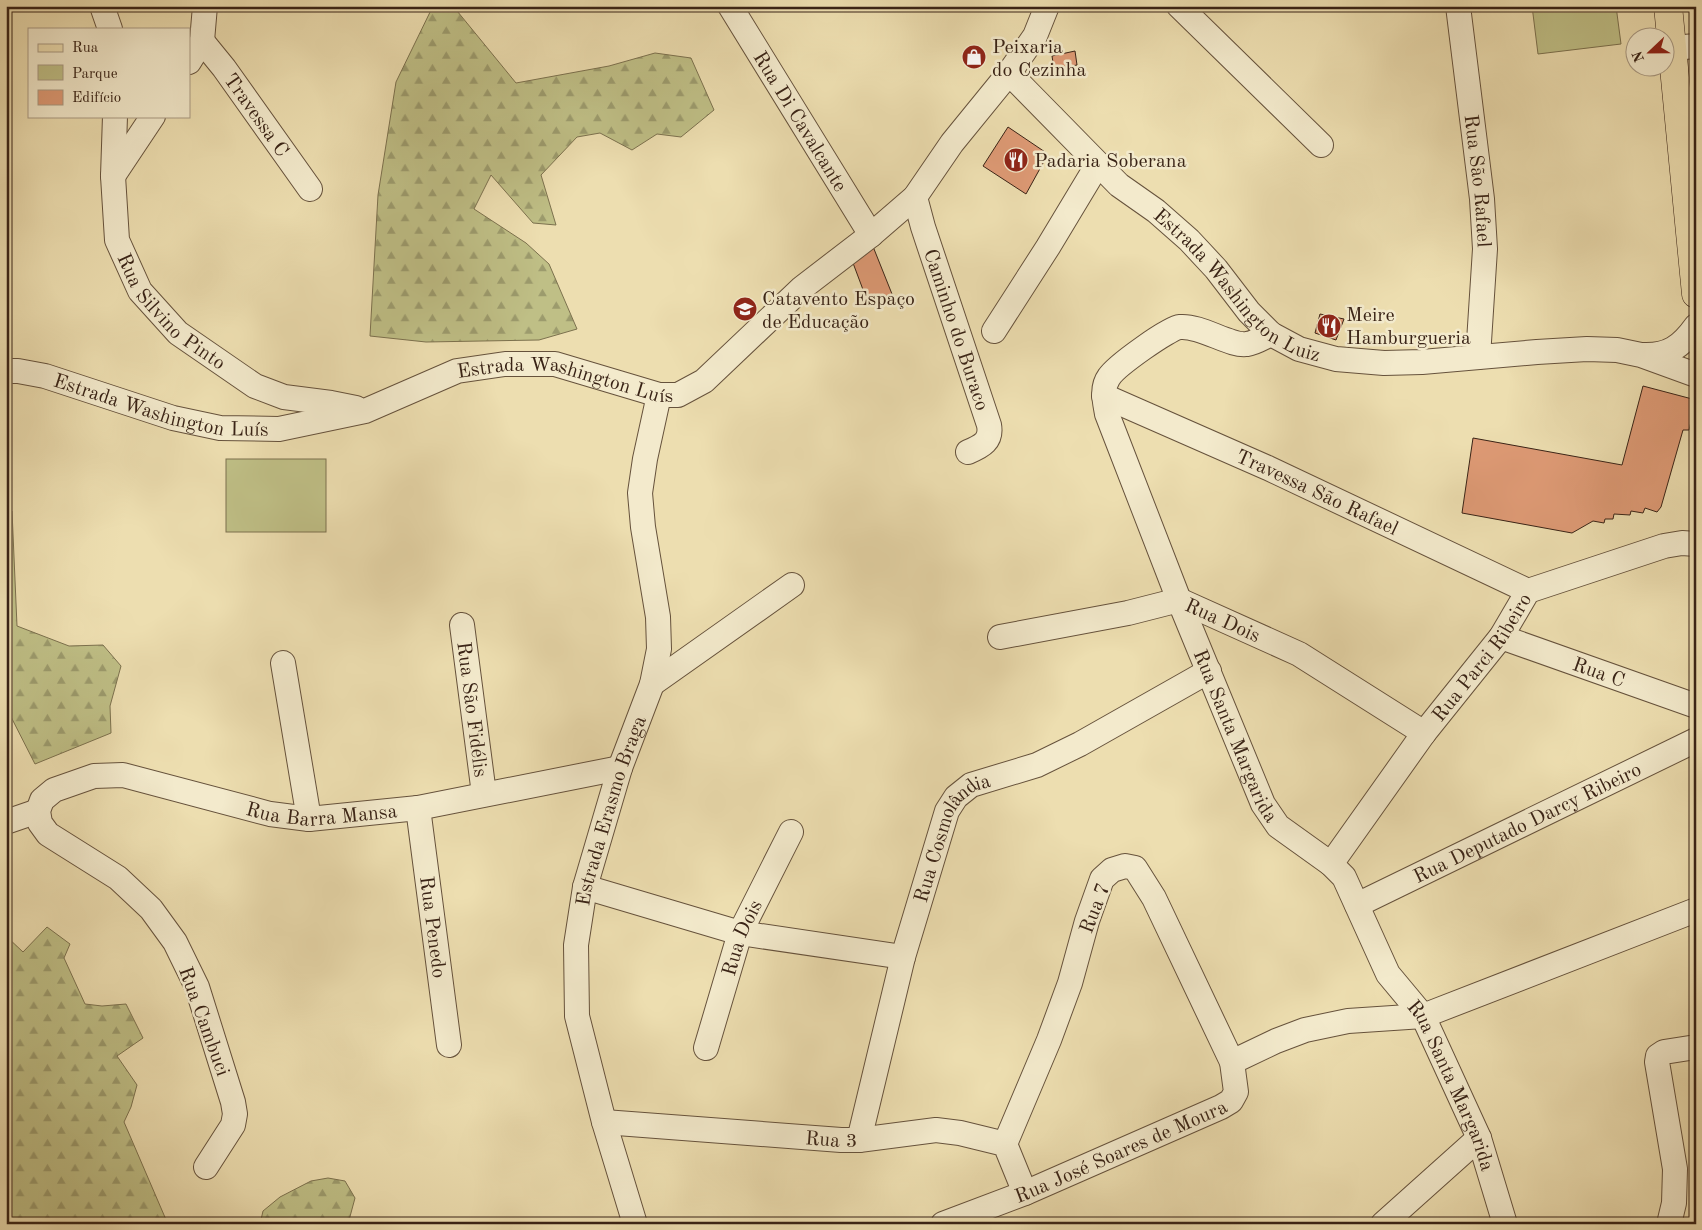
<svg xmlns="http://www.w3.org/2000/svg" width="1702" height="1230" font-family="'Old Standard TT',serif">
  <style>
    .forest { fill: url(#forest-firs); stroke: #7c714e }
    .green { fill: #bfbf86; stroke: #7c714e }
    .building { fill: #de9a75; stroke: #392316 }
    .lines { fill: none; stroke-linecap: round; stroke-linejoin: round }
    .minor-casing { stroke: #66523c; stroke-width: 26 }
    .major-casing { stroke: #392316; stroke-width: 29 }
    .minor { stroke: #f3eacc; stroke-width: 24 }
    .major { stroke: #eddeb0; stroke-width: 28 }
    .labels { text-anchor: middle; stroke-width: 5; stroke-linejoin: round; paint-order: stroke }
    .poi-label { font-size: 20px; fill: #392316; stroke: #f3eacc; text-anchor: start }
    .street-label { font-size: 20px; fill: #392316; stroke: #f3eacc }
  </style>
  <defs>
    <pattern id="forest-firs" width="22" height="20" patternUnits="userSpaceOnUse" patternTransform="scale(1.25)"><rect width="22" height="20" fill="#bfbf86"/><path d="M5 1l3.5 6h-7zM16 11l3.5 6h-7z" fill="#9c9b6d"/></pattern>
  </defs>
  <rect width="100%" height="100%" fill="#eddeb0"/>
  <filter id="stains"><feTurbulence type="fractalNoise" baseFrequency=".004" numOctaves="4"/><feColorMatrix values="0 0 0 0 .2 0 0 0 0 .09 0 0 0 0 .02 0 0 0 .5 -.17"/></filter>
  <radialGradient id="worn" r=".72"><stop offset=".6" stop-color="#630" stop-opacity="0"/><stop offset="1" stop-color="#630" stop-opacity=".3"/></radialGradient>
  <g class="forest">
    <path d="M433,6h20l63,77 93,-17 46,-13 36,5 23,52 -33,27 -24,-3 -25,16 -32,-17 -23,4 -36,38 15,50 -23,-2 -42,-48 -17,34 52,34 23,21 28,65 -38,11 -113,2 -56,-6 8,-141 18,-113z"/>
    <path d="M12,511l5,115 52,20 34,-1 18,21 -11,40 1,27 -76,31 -27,-53h-2v-197z"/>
    <path d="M47,927l23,17 -6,14 21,46 17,2 24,-2 17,34 -26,18 20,29 -6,22 -7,15 43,100 -4,2h-157v-288l17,16z"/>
    <path d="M328,1178l17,3 10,17 -7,26h-88l3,-13 17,-14 31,-16z"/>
  </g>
  <g class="green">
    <path d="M1532,6h84l5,38 -83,10z"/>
    <rect x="226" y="459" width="100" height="73"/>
  </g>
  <g class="building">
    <path d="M968,49l17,9 -6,7 -16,-9z"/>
    <path d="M1075,51l2,14 -23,4 -2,-13z"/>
    <path d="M1008,127l40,27 -22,40 -43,-28z"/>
    <path d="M872,244l20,50 -24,9 -15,-40z"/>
    <path d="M1320,314l24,5 -8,21 -21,-7z"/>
    <path d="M1643,386l53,14 -7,30h-6l-22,77 -4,5 -12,-4 -2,5 -12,-2 -1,4 -16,-1 -1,5h-8l-1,4 -11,-2 -21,12 -110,-20 11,-75 149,27z"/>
  </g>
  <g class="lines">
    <defs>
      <g id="minor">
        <path d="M102,6l8,23"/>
        <path id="s1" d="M730,6l141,229"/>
        <path d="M1179,6l142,139"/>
        <path id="s2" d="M1458,6l24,193 3,50 -7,108"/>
        <path id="s3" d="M202,41l22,27 86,121"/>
        <path d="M1672,48l24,-2"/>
        <path d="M189,62l13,-21 3,-35"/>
        <path id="s4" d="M1009,73l110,112 37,26 33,29 27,29 33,43 22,22 28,15 37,10 48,4 38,-1 115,-10 50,-3 30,1 24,5 55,20"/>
        <path id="s5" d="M115,116l-2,60 4,64 23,51 38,42 77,53 29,11 47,6 25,5"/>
        <path d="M113,176l40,-60"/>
        <path id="s6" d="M915,197l8,30 66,198c3,16 -7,21 -21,27"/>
        <path d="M994,331l54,-84 50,-83"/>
        <path id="s7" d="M1271,334c-7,3 -16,9 -24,10 -16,3 -46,-19 -67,-17 -11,1 -64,39 -71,50 -8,11 -4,25 -2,37l72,186 84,204 15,22 53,38 13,13 44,97 35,42 56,122 26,86"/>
        <path d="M1643,355c25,1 38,-8 53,-29"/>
        <path id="s8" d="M6,371h12l27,5 128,42 47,10 59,1 86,-18 92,-40 48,-7h50l104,31h19l26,-14 98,-93 69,-53 44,-38 37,-54 57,-70 26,-37 12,-30"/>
        <path id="s9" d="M1104,396l164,72 260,123"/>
        <path id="s10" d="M462,625l22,169"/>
        <path id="s11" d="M1000,637l128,-24 51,-13 120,54 125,79"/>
        <path id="s12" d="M1501,637l195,69"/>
        <path d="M283,663l26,156"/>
        <path d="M652,684l140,-99"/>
        <path id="s13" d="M418,808l31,237"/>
        <path d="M6,822l32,-11"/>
        <path id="s14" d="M1331,864l93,-131 77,-96 27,-46 136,-45 18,-3 14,1"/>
        <path d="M585,887l155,46 163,24"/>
        <path id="s15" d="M1357,905l339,-165"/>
        <path id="s16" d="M706,1048l34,-115 51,-101"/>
        <path d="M1232,1062l44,-21 29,-11 43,-9 75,-5 273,-106"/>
        <path id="s17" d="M604,1122l237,18h18l77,-10 24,3 45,11 20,49"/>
        <path id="s18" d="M859,1140l44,-183 44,-146 9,-14 15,-12 66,-20 43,-21 129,-73"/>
        <path id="s19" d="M206,1167l27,-42 2,-11 -2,-12 -36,-115 -22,-45 -24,-33 -33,-31 -70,-44 -8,-11 -2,-12 4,-11 12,-10 40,-14 29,-1 147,39 39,5 109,-11 202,-40"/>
        <path id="s20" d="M635,1224l-31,-102 -27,-106 -1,-71 9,-58 35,-119 32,-84 7,-35 -1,-32 -15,-90 -3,-34 5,-34 14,-64"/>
        <path id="s21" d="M943,1224l82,-31 196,-86 10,-6 5,-9 -4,-30 -78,-164 -19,-30 -10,-2 -13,4 -10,9 -15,42 -17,62 -21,57 -44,104"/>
        <path d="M1383,1224l96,-86"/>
        <path d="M1669,1224l5,-21 1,-34 -18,-107 1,-6 6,-4 32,-5"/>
      </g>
      <path id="major" d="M1668,6l28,288"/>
    </defs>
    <use href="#minor" class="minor-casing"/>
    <use href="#major" class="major-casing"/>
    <use href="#minor" class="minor"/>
    <use href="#major" class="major"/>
  </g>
  <defs>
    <symbol id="shop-disc" viewBox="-11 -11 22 22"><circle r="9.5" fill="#8f2418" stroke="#f3eacc"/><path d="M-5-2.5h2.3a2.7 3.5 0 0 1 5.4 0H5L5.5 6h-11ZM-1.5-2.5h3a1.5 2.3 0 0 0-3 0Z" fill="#fff"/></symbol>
    <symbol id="restaurant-disc" viewBox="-11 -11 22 22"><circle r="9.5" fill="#8f2418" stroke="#f3eacc"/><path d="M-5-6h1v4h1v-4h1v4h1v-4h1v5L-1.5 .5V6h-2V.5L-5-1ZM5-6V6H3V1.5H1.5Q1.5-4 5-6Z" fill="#fff"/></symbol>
    <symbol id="school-disc" viewBox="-11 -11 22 22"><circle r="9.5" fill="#8f2418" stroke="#f3eacc"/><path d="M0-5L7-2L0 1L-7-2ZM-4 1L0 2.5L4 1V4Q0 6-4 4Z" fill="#fff"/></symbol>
  </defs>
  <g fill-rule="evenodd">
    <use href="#shop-disc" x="960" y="43" width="28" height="28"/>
    <use href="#restaurant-disc" x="1002" y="146" width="28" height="28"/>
    <use href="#school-disc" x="731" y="295" width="28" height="28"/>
    <use href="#restaurant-disc" x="1315" y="312" width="28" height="28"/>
  </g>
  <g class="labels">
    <g class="poi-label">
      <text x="992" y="53">Peixaria<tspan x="992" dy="23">do Cezinha</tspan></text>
      <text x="1034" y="167">Padaria Soberana</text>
      <text x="762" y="305">Catavento Espaço<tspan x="762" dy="23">de Educação</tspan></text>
      <text x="1346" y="321">Meire<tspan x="1346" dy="23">Hamburgueria</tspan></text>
    </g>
    <g class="street-label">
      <text dy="7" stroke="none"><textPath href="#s3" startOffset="92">Travessa C</textPath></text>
      <text dy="7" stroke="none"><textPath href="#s1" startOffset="135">Rua Di Cavalcante</textPath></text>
      <text dy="7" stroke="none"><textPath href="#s2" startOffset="176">Rua São Rafael</textPath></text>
      <text dy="7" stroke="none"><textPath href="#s4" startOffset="314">Estrada Washington Luiz</textPath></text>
      <text dy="7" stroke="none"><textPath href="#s5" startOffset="216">Rua Silvino Pinto</textPath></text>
      <text dy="7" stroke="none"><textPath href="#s6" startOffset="139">Caminho do Buraco</textPath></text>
      <text dy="7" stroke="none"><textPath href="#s8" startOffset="580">Estrada Washington Luís</textPath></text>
      <text dy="7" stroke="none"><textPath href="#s8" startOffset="160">Estrada Washington Luís</textPath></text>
      <text dy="7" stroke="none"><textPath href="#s9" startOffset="234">Travessa São Rafael</textPath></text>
      <text dy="7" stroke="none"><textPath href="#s11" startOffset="231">Rua Dois</textPath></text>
      <text dy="7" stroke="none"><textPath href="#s14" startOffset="256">Rua Parci Ribeiro</textPath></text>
      <text dy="7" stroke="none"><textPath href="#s12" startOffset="104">Rua C</textPath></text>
      <text dy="7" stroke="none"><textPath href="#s10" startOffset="85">Rua São Fidélis</textPath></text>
      <text dy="7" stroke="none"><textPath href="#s7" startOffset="568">Rua Santa Margarida</textPath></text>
      <text dy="7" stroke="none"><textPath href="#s19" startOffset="741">Rua Barra Mansa</textPath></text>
      <text dy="7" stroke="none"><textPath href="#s20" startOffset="426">Estrada Erasmo Braga</textPath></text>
      <text dy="7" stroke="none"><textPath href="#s15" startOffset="189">Rua Deputado Darcy Ribeiro</textPath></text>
      <text dy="7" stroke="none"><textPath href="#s18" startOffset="321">Rua Cosmolândia</textPath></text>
      <text transform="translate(1094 908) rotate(-69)" y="7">Rua 7</text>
      <text dy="7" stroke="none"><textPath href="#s13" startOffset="120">Rua Penedo</textPath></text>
      <text dy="7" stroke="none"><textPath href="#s16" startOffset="116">Rua Dois</textPath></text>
      <text transform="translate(205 1021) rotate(70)" y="7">Rua Cambuci</text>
      <text dy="7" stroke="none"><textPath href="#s7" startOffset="988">Rua Santa Margarida</textPath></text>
      <text dy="7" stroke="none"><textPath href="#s17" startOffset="228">Rua 3</textPath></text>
      <text dy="7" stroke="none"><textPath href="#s21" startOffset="192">Rua José Soares de Moura</textPath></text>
    </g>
  </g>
  <rect width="1702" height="1230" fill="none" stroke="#eddeb0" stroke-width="25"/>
  <rect x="8" y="8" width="1687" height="1215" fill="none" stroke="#392316" stroke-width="2.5"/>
  <rect x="12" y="12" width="1677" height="1205" fill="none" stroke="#392316"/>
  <rect x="28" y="28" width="162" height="90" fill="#f3eacc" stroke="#a99a83"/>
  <rect x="38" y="44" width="25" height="8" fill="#eddeb0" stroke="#a99a83"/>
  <text x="72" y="52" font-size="15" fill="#392316">Rua</text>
  <rect x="38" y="65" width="25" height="15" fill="#bfbf86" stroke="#a99a83"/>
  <text x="72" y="78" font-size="15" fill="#392316">Parque</text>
  <rect x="38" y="90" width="25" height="15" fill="#de9a75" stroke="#a99a83"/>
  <text x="72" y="102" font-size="15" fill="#392316">Edifício</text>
  <g transform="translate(1650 52) rotate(248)"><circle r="24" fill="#f3eacc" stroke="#a99a83"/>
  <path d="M0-4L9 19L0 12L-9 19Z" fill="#8f2418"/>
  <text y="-8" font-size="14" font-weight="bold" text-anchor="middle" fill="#392316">N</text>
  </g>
  <rect width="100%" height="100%" filter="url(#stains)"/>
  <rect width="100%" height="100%" fill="url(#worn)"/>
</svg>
